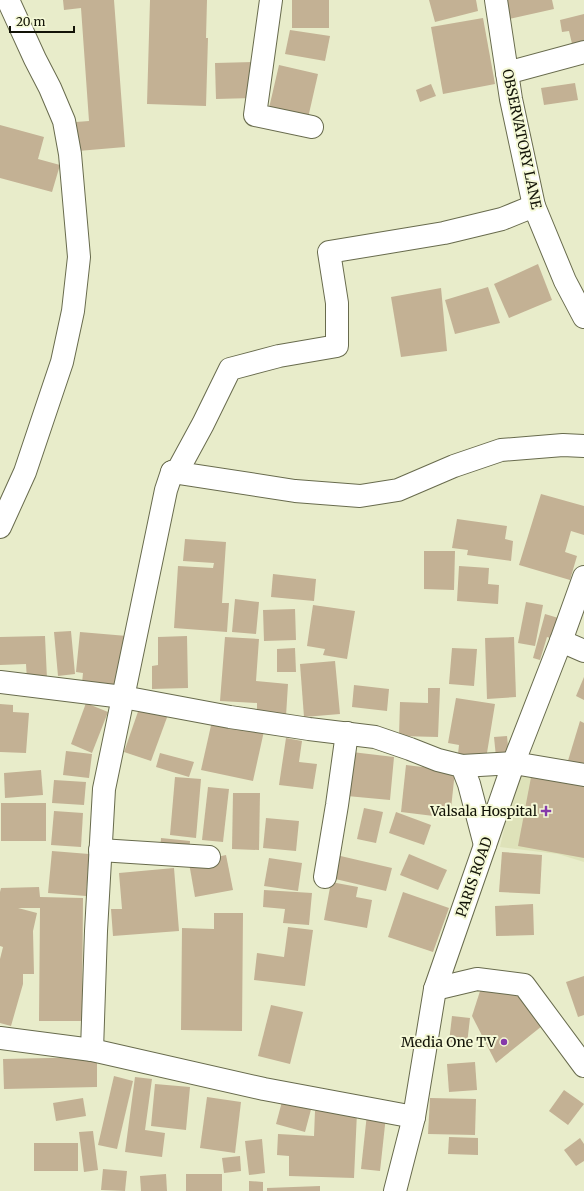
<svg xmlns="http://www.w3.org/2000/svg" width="584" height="1191" font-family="Merriweather,serif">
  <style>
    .built { fill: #dee2b9 }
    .building { fill: #c3b194 }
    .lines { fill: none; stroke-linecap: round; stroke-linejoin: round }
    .street-casing { stroke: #686b4d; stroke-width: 24 }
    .street { stroke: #fff; stroke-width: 22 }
    .poi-dot { fill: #8539aa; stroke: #f5f9d7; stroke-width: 1.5 }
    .labels { text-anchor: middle; stroke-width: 4; stroke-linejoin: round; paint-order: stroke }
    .street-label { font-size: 14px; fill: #121307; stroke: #f5f9d7 }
    .poi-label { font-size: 14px; fill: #121307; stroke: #f5f9d7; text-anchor: end }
  </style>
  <rect width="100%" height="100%" fill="#e8ecca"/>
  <path class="built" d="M518,767l66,8v87l-26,-8 -58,-7z"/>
  <g class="building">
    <path d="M63,0h51l11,147 -47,4 -2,-29 13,-1 -8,-113 -17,2z"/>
    <path d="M150,0h57l-1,38h2l-2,68 -59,-2z"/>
    <rect x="292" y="0" width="37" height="28"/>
    <path d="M429,0h47l2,11 -43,11z"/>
    <path d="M500,0h52l2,9 -49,11z"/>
    <path d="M584,14v31l-11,3 -4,-17 -7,1 -2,-12z"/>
    <path d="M483,18l12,66 -52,10 -12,-67z"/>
    <path d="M290,30l40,6 -5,25 -40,-7z"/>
    <path d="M253,62v36l-37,1 -1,-36z"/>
    <path d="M279,65l39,9 -10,44 -39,-10z"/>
    <path d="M575,83l3,17 -34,5 -3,-17z"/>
    <path d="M431,84l5,12 -16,6 -4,-12z"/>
    <path d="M0,125l44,12 -6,22 22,6 -8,27 -52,-14z"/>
    <path d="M538,264l14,36 -43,18 -15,-34z"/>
    <path d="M488,287l12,36 -45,11 -10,-34z"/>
    <path d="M441,288l6,63 -46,6 -10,-60z"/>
    <path d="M541,494l43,12v29l-13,-4 -6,21 12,4 -7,24 -51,-15z"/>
    <path d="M457,519l50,7 -2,13 8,2 -2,20 -44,-6 1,-5 -16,-2z"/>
    <path d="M185,539l41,3 -4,61h7l-2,29 -53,-4 4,-62 35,2 1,-5 -31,-2z"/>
    <path d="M424,551h31l-1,39 -30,-1z"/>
    <path d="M459,566l30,2 -1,16 11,1 -1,19 -41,-3z"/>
    <path d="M273,574l43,5 -2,22 -43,-4z"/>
    <path d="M235,599l24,3 -3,32 -24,-2z"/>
    <path d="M526,602l17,3 -8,41 -17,-3z"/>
    <path d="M313,605l42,6 -8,48 -24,-4 2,-6 -18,-3z"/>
    <path d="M295,609l1,31 -32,1 -1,-31z"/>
    <path d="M545,614l20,6 -5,21 -13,-4 -7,23 -7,-2z"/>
    <path d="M71,631l4,43 -17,2 -4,-44z"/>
    <path d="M80,632l47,4 -5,51 -40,-4 1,-10 -7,-1z"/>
    <path d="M45,636l2,43 -20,1 -1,-16 -26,1v-28z"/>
    <path d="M187,636l1,52 -36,1v-23l6,-1v-28z"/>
    <path d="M225,637l34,2 -3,42 32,3 -2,32 -29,-2v-11l-37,-2z"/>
    <path d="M514,637l2,60 -29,2 -2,-61z"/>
    <path d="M295,648l1,24h-19v-23z"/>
    <path d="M452,648l25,1 -3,37 -25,-2z"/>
    <path d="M335,661l5,53 -36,3 -4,-53z"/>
    <path d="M584,677v23l-8,-4z"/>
    <path d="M354,685l35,4 -2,22 -35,-4z"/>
    <path d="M428,688h12l-2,49 -39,-1 1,-34 28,1z"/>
    <path d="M456,698l39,6 -9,55 -28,-5 1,-9 -11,-2z"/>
    <path d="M86,703l22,9 -16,41 -21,-9z"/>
    <path d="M141,703l28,9 -18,49 -27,-9z"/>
    <path d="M0,704l13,1v7l16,1 -3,40 -26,-1z"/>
    <path d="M212,721l52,10 -11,50 -52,-11z"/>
    <path d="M580,721l4,2v46l-17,-5z"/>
    <path d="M507,736l2,20 -13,1 -2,-20z"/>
    <path d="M286,738l16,3 -3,21 18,2 -4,25 -34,-4z"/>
    <path d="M66,751l26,3 -3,24 -26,-3z"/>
    <path d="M352,752l42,5 -4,43 -43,-4z"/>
    <path d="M160,753l34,9 -5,15 -33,-10z"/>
    <path d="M406,765l49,6 -5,47 -49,-6z"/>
    <path d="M41,770l2,25 -38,3 -1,-25z"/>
    <path d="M532,772l52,9v77l-66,-12z"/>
    <path d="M175,777l26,2 -5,59 -26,-3z"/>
    <path d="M54,780l32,2 -2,23 -32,-2z"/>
    <path d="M208,787l21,2 -6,53 -21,-2z"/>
    <path d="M233,793h27l-1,57 -27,-1z"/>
    <rect x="1" y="803" width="45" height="38"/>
    <path d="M364,808l19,4 -7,31 -19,-4z"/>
    <path d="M54,811l29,2 -2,34 -30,-2z"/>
    <path d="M396,812l35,13 -7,20 -35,-12z"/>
    <path d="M266,818l33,3 -3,30 -33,-3z"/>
    <path d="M161,838l29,3 -1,13 -29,-2z"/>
    <path d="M52,851l37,3 -3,42 -38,-3z"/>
    <path d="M502,852l40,3 -2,39 -41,-2z"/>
    <path d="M332,854l60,14 -6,23 -59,-14z"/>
    <path d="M409,854l38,16 -9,20 -38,-15z"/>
    <path d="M226,855l7,35 -38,7 -6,-34z"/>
    <path d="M269,858l33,5 -4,28 -34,-5z"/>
    <path d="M174,868l5,63 -66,5 -2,-27h11l-3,-36z"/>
    <path d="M331,882l27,5 -2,10 16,3 -5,28 -43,-8z"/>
    <path d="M39,887l1,10 43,1 -1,123h-43l1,-113h-22l19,5 -4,18 1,43h-11v10l-12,42 -11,-3v-64l3,-12 -3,-1v-54l1,-4z"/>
    <path d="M264,890l48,3 -3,32 -26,-2 2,-14 -22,-2z"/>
    <path d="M403,892l46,16 -16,44 -45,-15z"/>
    <path d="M533,904l1,31 -38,1 -1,-30z"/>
    <path d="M214,913h29l-1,118 -61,-1 1,-102 32,1z"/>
    <path d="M288,927l25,3 -8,56 -51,-6 3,-27 27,4z"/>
    <path d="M584,976v39l-6,2 -12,-35z"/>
    <path d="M481,988h30l36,34 -51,41 -24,-47z"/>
    <path d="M271,1005l32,7 -13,52 -32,-8z"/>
    <path d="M452,1016l18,2 -3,26 -18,-2z"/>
    <path d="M97,1057v30l-93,2 -1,-30z"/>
    <path d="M475,1062l2,28 -28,2 -2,-28z"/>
    <path d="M114,1076l19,5 -16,68 -19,-4z"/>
    <path d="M135,1077l17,2 -7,51 20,3 -3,24 -37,-5z"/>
    <path d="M155,1084l35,3 -4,43 -35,-4z"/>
    <path d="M564,1090l20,14 -16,21 -19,-14z"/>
    <path d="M284,1094l29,8 -8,30 -29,-8z"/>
    <path d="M207,1097l34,5 -6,51 -35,-5z"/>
    <path d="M83,1098l3,18 -30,5 -3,-18z"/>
    <path d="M430,1098l46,1 -1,36 -47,-1z"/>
    <path d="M315,1111l42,1 -3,66 -65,-2v-20l-12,-1 1,-21 36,2z"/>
    <path d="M367,1114l19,2 -6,55 -19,-2z"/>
    <path d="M93,1131l5,39 -14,2 -5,-40z"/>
    <path d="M449,1137l29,1v17l-30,-1z"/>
    <path d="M580,1138l4,6v17l-8,5 -12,-16z"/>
    <path d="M262,1139l3,34 -16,2 -4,-34z"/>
    <rect x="34" y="1143" width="44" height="28"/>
    <path d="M240,1156l1,15 -17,2 -2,-15z"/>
    <path d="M103,1169l24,2 -2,20 -24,-1z"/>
    <path d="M166,1174l1,17h-26l-1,-15z"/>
    <rect x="186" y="1174" width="36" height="17"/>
    <path d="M249,1181l14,1v9h-14z"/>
    <path d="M320,1186v5h-53v-3z"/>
  </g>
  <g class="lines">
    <defs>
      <g id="street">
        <path d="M271,0l-16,115 57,12"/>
        <path d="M496,0l15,99 23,107 31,75 19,36"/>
        <path d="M507,73l77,-21"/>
        <path d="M172,472l6,-2 25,-46 27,-55 49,-13 58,-10v-43l-8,-51 115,-19 58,-14 32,-13"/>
        <path d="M0,527l25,-55 37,-110 11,-51 6,-54 -9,-103 -6,-33 -14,-33 -15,-29 -27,-59"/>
        <path d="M561,641l23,10"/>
        <path d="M0,682l123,15 107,20 79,12 66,8 35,12 28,11 24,6 7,18 16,61"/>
        <path d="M462,766l52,-3 70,12"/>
        <path d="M100,850l109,7"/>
        <path d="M325,877l12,-72 10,-72"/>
        <path d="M435,989l42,-10 47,6 60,81"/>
        <path d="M0,1038l92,12 172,39 150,28"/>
        <path d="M92,1050l4,-119 8,-142 62,-299 6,-18 123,19 65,5 38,-6 56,-24 47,-16 62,-5 21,1"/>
        <path d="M395,1191l19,-74 21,-128 80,-230 46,-118 23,-64"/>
      </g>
    </defs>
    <use href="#street" class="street-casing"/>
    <use href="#street" class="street"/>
  </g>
  <g class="poi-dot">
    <path d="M544 805h4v4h4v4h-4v4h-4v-4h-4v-4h4z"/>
    <circle cx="504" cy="1042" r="4"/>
  </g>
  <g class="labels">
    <g class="street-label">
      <text transform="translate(522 139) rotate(78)" y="5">OBSERVATORY LANE</text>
      <text transform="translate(474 877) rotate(-71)" y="5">PARIS ROAD</text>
    </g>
    <g class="poi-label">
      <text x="537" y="816">Valsala Hospital</text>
      <text x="496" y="1047">Media One TV</text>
    </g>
  </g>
  <path d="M10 26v6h64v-6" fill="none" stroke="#121307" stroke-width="2"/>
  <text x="16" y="26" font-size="12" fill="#121307" stroke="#f5f9d7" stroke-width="3" paint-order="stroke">20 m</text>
</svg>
